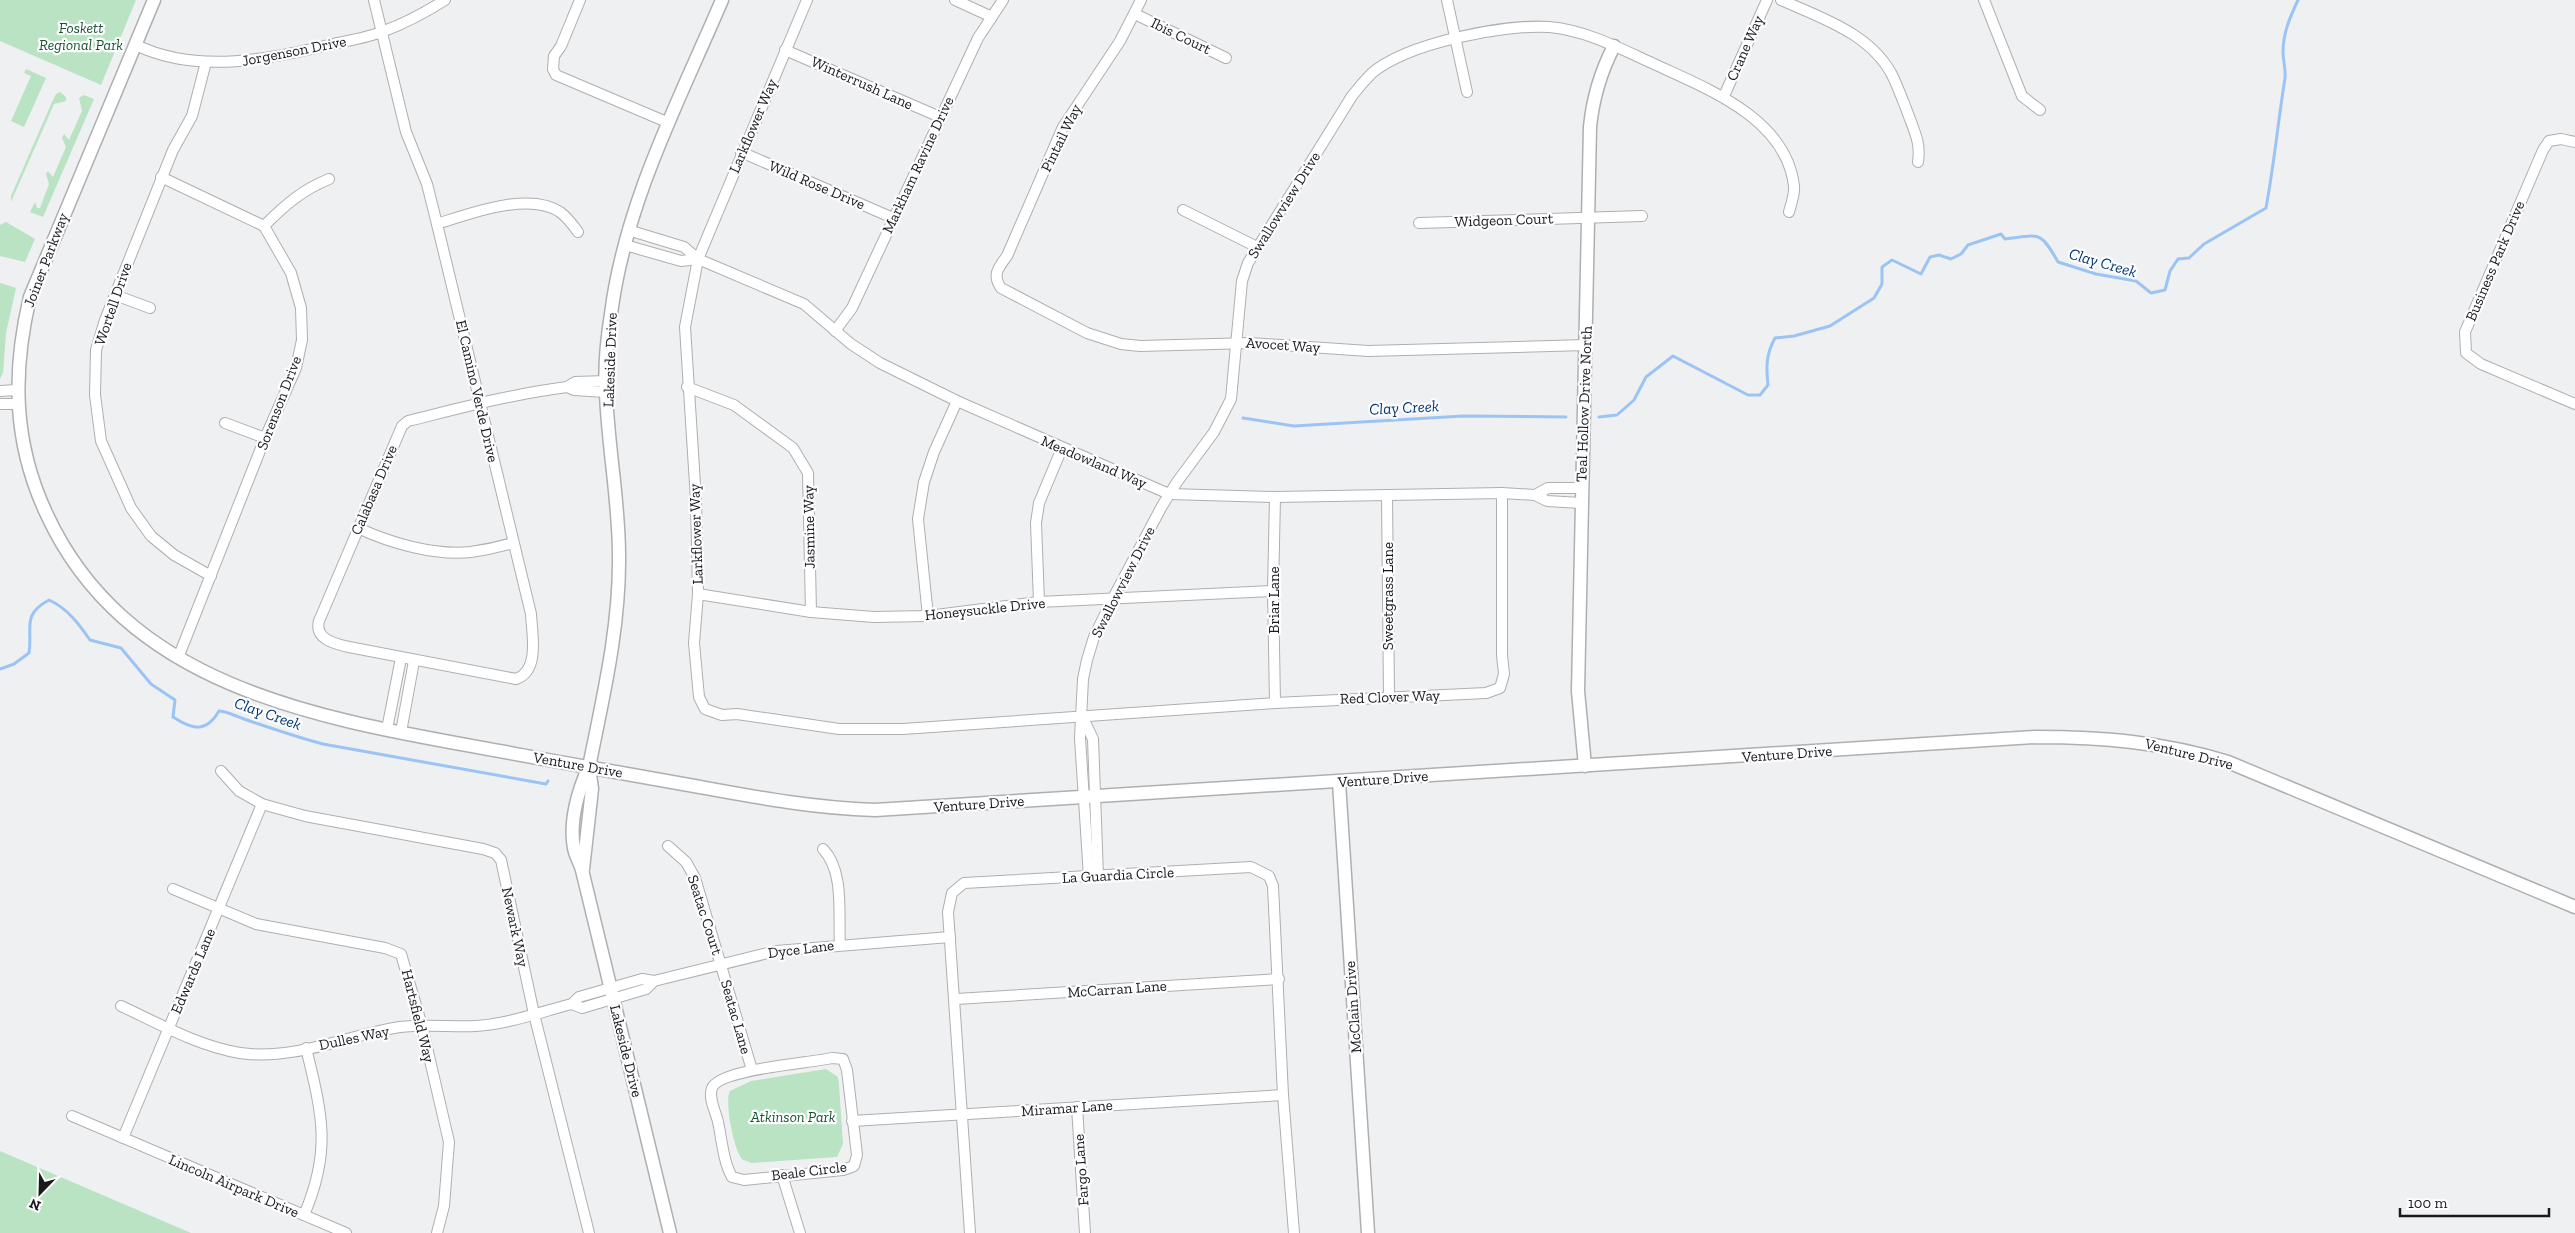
<svg xmlns="http://www.w3.org/2000/svg" width="2575" height="1233" font-family="'Zilla Slab',serif">
  <style>
    .green { fill: #b9e3c2 }
    .lines { fill: none; stroke-linecap: round; stroke-linejoin: round }
    .stream { stroke: #9bc4f5; stroke-width: 3 }
    .minor-casing { stroke: #aeafb1; stroke-width: 12 }
    .tertiary-casing { stroke: #aeafb1; stroke-width: 15 }
    .minor { stroke: #fff; stroke-width: 10 }
    .tertiary { stroke: #fff; stroke-width: 12 }
    .labels { text-anchor: middle; stroke-width: 4.5; stroke-linejoin: round; paint-order: stroke }
    .park-label { font-size: 15px; font-style: italic; fill: #18552e; stroke: #fdfdff }
    .street-label { font-size: 15px; fill: #1a1a1b; stroke: #fdfdff }
    .water-label { font-size: 16px; font-style: italic; fill: #003972; stroke: #fdfdff }
  </style>
  <rect width="100%" height="100%" fill="#eff0f2"/>
  <g class="green">
    <path d="M0,0h136l-35,85 -101,-44z"/>
    <path d="M26,69l20,9 -22,49 -13,-6 20,-45 -7,-3z"/>
    <path d="M60,92l6,5v4l-12,3 -43,98v-6l41,-94 4,-8z"/>
    <path d="M84,95l10,4 -51,118 -13,-5 5,-10 2,6h3l9,-24 -3,-10 2,-3 5,6 13,-30 -4,-9 2,-4 5,6 13,-29 -3,-13z"/>
    <path d="M6,222l29,17 -10,23 -25,-6v-31z"/>
    <path d="M0,283l16,5 -10,45 -3,40 -3,6z"/>
    <path d="M826,1069l12,8 1,8 4,59 -6,13 -86,6c-1,-1 -7,-3 -8,-3 -9,-8 -19,-60 -13,-69l21,-10z"/>
    <path d="M0,1151l191,82h-191z"/>
  </g>
  <g class="lines">
    <g class="stream">
      <path d="M1599,417l18,-2 17,-15 12,-23 27,-21 75,39h12l8,-10c-2,-18 -2,-31 7,-47l19,-2 36,-10 44,-28 8,-14v-17l10,-7 29,14 9,-17 9,-2 12,4 10,-5 7,-9 33,-11 4,5c35,-4 35,-9 53,23l38,12 40,7 15,12 14,-3 5,-19 8,-12 11,-1 15,-14 62,-36c8,-43 12,-86 19,-130 1,-8 -2,-18 -2,-26 0,-19 7,-35 15,-52"/>
      <path d="M1243,418l51,8 169,-10 103,1"/>
      <path d="M0,669l14,-5 15,-11c4,-25 -8,-38 20,-53 18,8 30,24 41,40l31,8 30,36 24,16 -2,17c20,13 33,16 46,-6 10,1 16,5 25,8 26,9 52,18 79,25l223,40 2,-3"/>
    </g>
    <defs>
      <g id="minor">
        <path d="M374,0l32,132 21,52 10,40 94,390c1,20 9,57 -15,65l-167,-32c-14,-3 -35,-8 -30,-26l83,-195 6,-5c53,-13 104,-27 159,-34l8,-5 31,-1"/>
        <path d="M580,0l-19,46 -7,10 -1,13 3,6 113,48"/>
        <path d="M807,0l-109,259 -13,68 11,173 2,94 -4,49 5,54 6,12 17,6 15,-1 102,15h64l372,-26 211,-10 14,-5 4,-14 -2,-19v-162"/>
        <path d="M955,0l37,17"/>
        <path d="M1141,0l-21,41 -57,86 -56,129c-9,12 -15,19 -6,32l86,45 34,11 19,2 111,-3 117,8 218,-6"/>
        <path d="M1447,0l20,92"/>
        <path d="M1781,0c41,18 93,35 113,79 5,11 9,22 13,32 7,20 14,31 11,51"/>
        <path d="M1984,0l38,96 18,14"/>
        <path d="M1135,14l91,44"/>
        <path d="M136,45c62,30 136,14 201,-2 15,-3 33,-6 47,-12 22,-8 42,-19 61,-31"/>
        <path d="M785,50l155,67"/>
        <path d="M206,62l-14,54 -19,34 -68,170 -9,30 -1,45 6,46 30,67 20,28 23,19 37,21"/>
        <path d="M1724,96l43,-96"/>
        <path d="M2575,142l-14,-3 -12,2 -6,9 -78,182 1,21 15,11 94,40"/>
        <path d="M741,152l152,66"/>
        <path d="M161,177l103,49 27,47 10,35 1,32 -6,28 -31,70 -87,220"/>
        <path d="M1183,210l74,37"/>
        <path d="M1419,223l223,-7"/>
        <path d="M437,224c32,-10 92,-33 123,-12 7,5 13,13 18,20"/>
        <path d="M264,226c21,-21 38,-36 65,-47"/>
        <path d="M628,230l56,17 14,12 106,45 47,40 29,19 77,38 212,93 106,3 227,-4 33,2 12,6 34,2"/>
        <path d="M625,245l56,16 17,-2"/>
        <path d="M115,295l35,13"/>
        <path d="M835,331l17,-23 126,-270 25,-38"/>
        <path d="M567,387l7,3 31,2"/>
        <path d="M687,387l47,18 59,43 15,25 3,139"/>
        <path d="M0,391l17,-1"/>
        <path d="M0,404h18"/>
        <path d="M225,423l40,15"/>
        <path d="M1387,495l2,201"/>
        <path d="M1535,495l13,-7h34"/>
        <path d="M1275,497l-2,94 2,112"/>
        <path d="M358,528c32,15 77,28 113,24 14,-2 28,-5 42,-9"/>
        <path d="M698,594l113,18 63,5 54,-1 111,-14 234,-11"/>
        <path d="M1039,602l-3,-79 3,-20 23,-55"/>
        <path d="M928,616l-10,-97 6,-37 10,-30 23,-51"/>
        <path d="M1083,718l10,21 5,137"/>
        <path d="M387,729l14,-71"/>
        <path d="M401,732l13,-71"/>
        <path d="M221,771l18,20 23,13 43,12 178,33 12,4 6,7 33,154 55,219"/>
        <path d="M668,846l18,16 9,16 57,192"/>
        <path d="M823,849c22,23 15,66 17,96"/>
        <path d="M1089,877l-9,-139 3,-59 4,-19 7,-23 18,-37 50,-94 15,-24 37,-50 17,-33 11,-118 6,-18 104,-167c6,-8 13,-16 20,-23 36,-30 131,-49 177,-46 36,3 70,21 103,36 53,25 134,54 142,123 1,8 -3,18 -5,26"/>
        <path d="M173,889l83,35 129,24 16,6 21,72 27,116 -5,64 -7,27"/>
        <path d="M956,999l323,-20"/>
        <path d="M572,1004l10,4 64,-19 8,-8"/>
        <path d="M121,1006c39,18 77,40 119,47 54,8 108,-18 160,-26 26,-3 51,0 76,-1 33,-2 64,-14 96,-22l7,-7 63,-18 12,2 122,-30 174,-14"/>
        <path d="M832,1058l11,1 4,11 10,85 -3,11 -11,4 -99,10 -12,-3c-9,-16 -10,-37 -14,-55 -2,-10 -10,-23 -6,-34 7,-19 98,-25 120,-30z"/>
        <path d="M1077,1107l8,126"/>
        <path d="M72,1116l274,117"/>
        <path d="M852,1121l431,-26"/>
        <path d="M123,1138l139,-334"/>
        <path d="M782,1175l18,58"/>
        <path d="M304,1215c28,-65 18,-101 2,-167"/>
        <path d="M970,1233l-22,-321 4,-19 12,-10 287,-16 18,9 4,10 10,209 11,138"/>
      </g>
      <g id="tertiary">
        <path d="M154,0l-124,297c-18,76 -17,146 17,218 88,189 309,208 490,243 54,10 109,19 163,29 60,11 114,21 175,23l1160,-73c68,0 127,5 193,25l347,145"/>
        <path d="M1585,766l-7,-75 12,-564c3,-30 10,-54 24,-81"/>
        <path d="M1339,782l29,451"/>
        <path d="M583,869l9,-80 -3,-22"/>
        <path d="M670,1233l-88,-363c-2,-7 -7,-15 -8,-22 -5,-26 4,-58 15,-81 14,-70 31,-140 30,-212 0,-54 -11,-108 -13,-162 -2,-26 1,-54 5,-79 14,-111 68,-213 111,-314"/>
      </g>
    </defs>
    <use href="#minor" class="minor-casing"/>
    <use href="#tertiary" class="tertiary-casing"/>
    <use href="#minor" class="minor"/>
    <use href="#tertiary" class="tertiary"/>
  </g>
  <g class="labels">
    <g class="park-label">
      <text x="81" y="33">Foskett<tspan x="81" dy="17">Regional Park</tspan></text>
      <text x="793" y="1122">Atkinson Park</text>
    </g>
    <g class="street-label">
      <text transform="translate(1181 36) rotate(26)" y="5">Ibis Court</text>
      <text transform="translate(1745 48) rotate(-66)" y="5">Crane Way</text>
      <text transform="translate(294 51) rotate(-11)" y="5">Jorgenson Drive</text>
      <text transform="translate(862 83) rotate(24)" y="5">Winterrush Lane</text>
      <text transform="translate(753 126) rotate(-67)" y="5">Larkflower Way</text>
      <text transform="translate(1061 138) rotate(-64)" y="5">Pintail Way</text>
      <text transform="translate(918 165) rotate(-65)" y="5">Markham Ravine Drive</text>
      <text transform="translate(817 185) rotate(23)" y="5">Wild Rose Drive</text>
      <text transform="translate(1284 205) rotate(-58)" y="5">Swallowview Drive</text>
      <text transform="translate(1504 220) rotate(-2)" y="5">Widgeon Court</text>
      <text transform="translate(46 260) rotate(-69)" y="5">Joiner Parkway</text>
      <text transform="translate(2495 261) rotate(-67)" y="5">Business Park Drive</text>
      <text transform="translate(113 304) rotate(-71)" y="5">Wortell Drive</text>
      <text transform="translate(1283 345) rotate(4)" y="5">Avocet Way</text>
      <text transform="translate(610 360) rotate(-88)" y="5">Lakeside Drive</text>
      <text transform="translate(477 391) rotate(77)" y="5">El Camino Verde Drive</text>
      <text transform="translate(279 403) rotate(-69)" y="5">Sorenson Drive</text>
      <text transform="translate(1584 404) rotate(-88)" y="5">Teal Hollow Drive North</text>
      <text transform="translate(1094 462) rotate(23)" y="5">Meadowland Way</text>
      <text transform="translate(374 490) rotate(-67)" y="5">Calabasa Drive</text>
      <text transform="translate(809 527) rotate(-91)" y="5">Jasmine Way</text>
      <text transform="translate(696 534) rotate(-92)" y="5">Larkflower Way</text>
      <text transform="translate(1123 582) rotate(-63)" y="5">Swallowview Drive</text>
      <text transform="translate(1388 596) rotate(-90)" y="5">Sweetgrass Lane</text>
      <text transform="translate(1274 600) rotate(-90)" y="5">Briar Lane</text>
      <text transform="translate(985 609) rotate(-6)" y="5">Honeysuckle Drive</text>
      <text transform="translate(1390 697) rotate(-2)" y="5">Red Clover Way</text>
      <text transform="translate(1787 754) rotate(-4)" y="5">Venture Drive</text>
      <text transform="translate(2189 754) rotate(14)" y="5">Venture Drive</text>
      <text transform="translate(578 765) rotate(10)" y="5">Venture Drive</text>
      <text transform="translate(1383 779) rotate(-4)" y="5">Venture Drive</text>
      <text transform="translate(979 804) rotate(-4)" y="5">Venture Drive</text>
      <text transform="translate(1118 875) rotate(-3)" y="5">La Guardia Circle</text>
      <text transform="translate(705 915) rotate(72)" y="5">Seatac Court</text>
      <text transform="translate(515 927) rotate(78)" y="5">Newark Way</text>
      <text transform="translate(801 949) rotate(-7)" y="5">Dyce Lane</text>
      <text transform="translate(193 971) rotate(-67)" y="5">Edwards Lane</text>
      <text transform="translate(1117 989) rotate(-4)" y="5">McCarran Lane</text>
      <text transform="translate(1353 1007) rotate(-94)" y="5">McClain Drive</text>
      <text transform="translate(418 1016) rotate(76)" y="5">Hartsfield Way</text>
      <text transform="translate(736 1017) rotate(74)" y="5">Seatac Lane</text>
      <text transform="translate(354 1038) rotate(-12)" y="5">Dulles Way</text>
      <text transform="translate(626 1051) rotate(76)" y="5">Lakeside Drive</text>
      <text transform="translate(1067 1108) rotate(-4)" y="5">Miramar Lane</text>
      <text transform="translate(1081 1170) rotate(-94)" y="5">Fargo Lane</text>
      <text transform="translate(809 1171) rotate(-7)" y="5">Beale Circle</text>
      <text transform="translate(234 1186) rotate(23)" y="5">Lincoln Airpark Drive</text>
    </g>
    <g class="water-label">
      <text transform="translate(2103 262) rotate(16)" y="6">Clay Creek</text>
      <text transform="translate(1404 407) rotate(-3)" y="6">Clay Creek</text>
      <text transform="translate(268 713) rotate(19)" y="6">Clay Creek</text>
    </g>
  </g>
  <g transform="translate(40 1193) rotate(203)" stroke="#fdfdff" stroke-width="4" paint-order="stroke">
  <path d="M0-4L9 19L0 12L-9 19Z" fill="#1a1a1b"/>
  <text y="-8" font-size="14" font-weight="bold" text-anchor="middle" fill="#1a1a1b">N</text>
  </g>
  <path d="M2400 1208v8h149v-8" fill="none" stroke="#1a1a1b" stroke-width="2.5"/>
  <text x="2408" y="1208" font-size="15" fill="#1a1a1b" stroke="#fdfdff" stroke-width="4" paint-order="stroke">100 m</text>
</svg>
